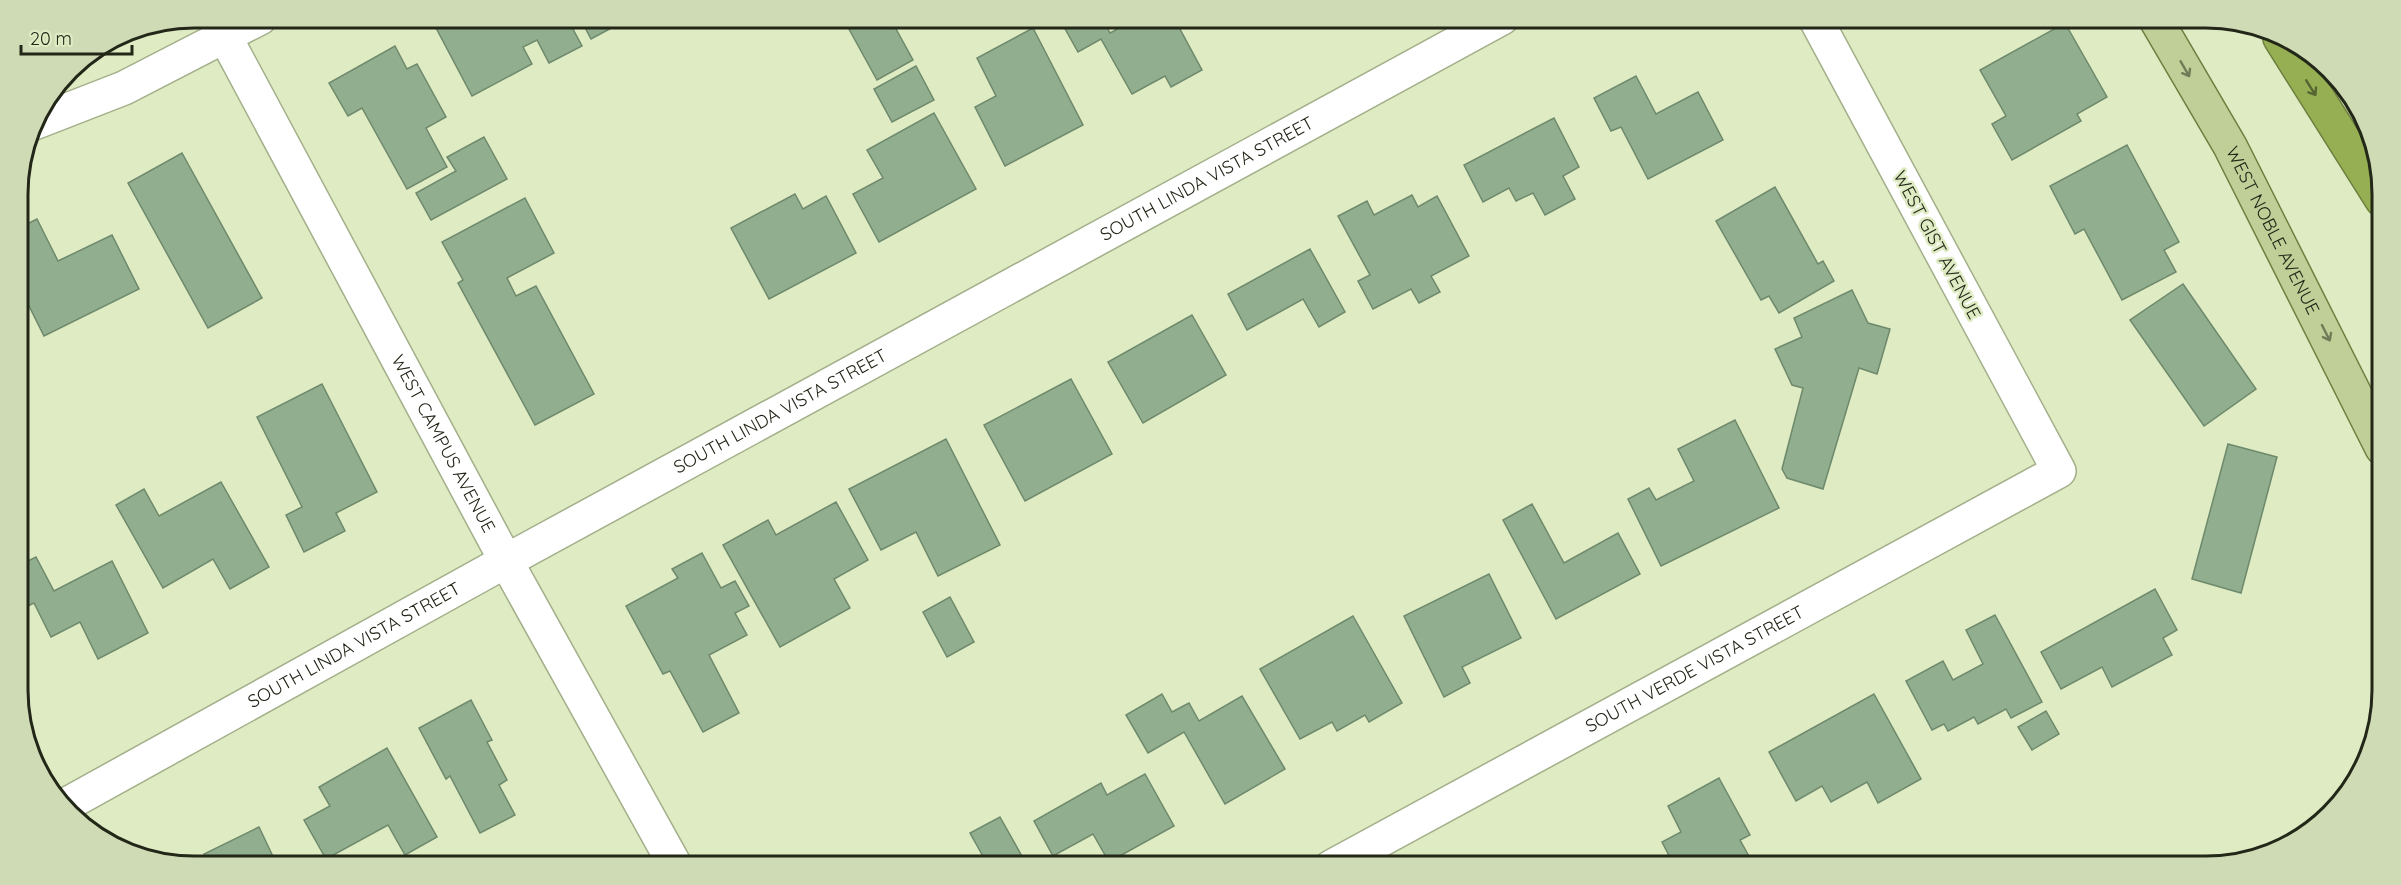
<svg xmlns="http://www.w3.org/2000/svg" width="2401" height="885" font-family="Quicksand,sans-serif">
  <style>
    .building { fill: #91ae8e; stroke: #6e896b; stroke-width: 1.5 }
    .lines { fill: none; stroke-linecap: round; stroke-linejoin: round }
    .minor-casing { stroke: #a2af89; stroke-width: 36 }
    .major-casing { stroke: #6d7f3e; stroke-width: 36 }
    .highway-casing { stroke: #6d7f3e; stroke-width: 36 }
    .minor { stroke: #fff; stroke-width: 33 }
    .major { stroke: #bfcf97; stroke-width: 33 }
    .highway { stroke: #95af52; stroke-width: 33 }
    .oneway { stroke: #707b58 }
    .oneway2 { stroke: #566432 }
    .labels { text-anchor: middle; stroke-width: 5; stroke-linejoin: round; paint-order: stroke }
    .street-label { font-size: 18px; fill: #222718; stroke: #deebc3 }
    .rim { fill: none; stroke: #222718; stroke-width: 3 }
  </style>
  <rect width="100%" height="100%" fill="#deebc3"/>
  <g class="building">
    <path d="M450,18h117l15,28 -33,17 -12,-23 -14,7 9,17 -60,32 -37,-70z"/>
    <path d="M580,18h50l-39,21z"/>
    <path d="M847,18h43l23,42 -36,20 -33,-60z"/>
    <path d="M1059,18h43l8,15 6,-3 -3,-7 9,-5h52l28,52 -31,17 -6,-11 -33,18 -31,-55 -23,13z"/>
    <path d="M2065,23l42,74 -30,17 4,7 -69,39 -20,-36 14,-8 -26,-46z"/>
    <path d="M1033,28l50,97 -78,41 -30,-59 21,-11 -19,-38z"/>
    <path d="M395,46l12,23 10,-5 29,53 -20,11 21,39 -40,22 -45,-81 -14,8 -19,-33z"/>
    <path d="M916,66l18,34 -42,22 -18,-33z"/>
    <path d="M1636,76l20,38 42,-22 25,48 -75,39 -27,-52 -10,4 -17,-33z"/>
    <path d="M934,113l42,76 -97,53 -26,-48 30,-16 -16,-28z"/>
    <path d="M1554,118l25,49 -16,9 12,23 -30,16 -12,-22 -17,8 -7,-13 -26,14 -19,-37z"/>
    <path d="M484,137l23,42 -76,41 -15,-27 40,-22 -9,-14z"/>
    <path d="M2127,145l52,97 -15,8 12,22 -54,28 -38,-71 -9,5 -25,-48z"/>
    <path d="M182,153l80,145 -54,30 -80,-145z"/>
    <path d="M1775,187l43,77 5,-3 11,20 -55,32 -10,-17 -8,4 -45,-79z"/>
    <path d="M795,194l8,15 23,-13 30,57 -87,46 -38,-71z"/>
    <path d="M1412,195l6,12 19,-11 32,60 -38,20 9,16 -21,11 -8,-14 -38,20 -15,-28 12,-6 -32,-59 29,-15 7,14z"/>
    <path d="M525,198l29,55 -47,25 9,18 20,-10 58,108 -59,31 -77,-142 5,-3 -21,-38z"/>
    <path d="M37,219l21,42 54,-26 27,54 -95,47 -25,-50v-58z"/>
    <path d="M1310,249l35,63 -26,15 -16,-28 -56,31 -19,-36z"/>
    <path d="M2183,284l73,105 -52,37 -74,-106z"/>
    <path d="M1852,290l16,33 22,6 -13,45 -18,-6 -36,121 -36,-11 -5,-9 21,-81 -11,-3 -17,-36 27,-12 -8,-19z"/>
    <path d="M1192,315l34,60 -83,48 -35,-61z"/>
    <path d="M1071,379l41,75 -87,47 -41,-76z"/>
    <path d="M322,384l55,108 -41,21 9,18 -41,21 -18,-37 16,-8 -45,-90z"/>
    <path d="M1735,420l44,88 -118,58 -33,-67 21,-11 7,12 38,-19 -16,-32z"/>
    <path d="M946,439l54,106 -62,31 -22,-44 -35,18 -32,-61z"/>
    <path d="M2228,444l49,13 -36,136 -49,-14z"/>
    <path d="M221,482l48,85 -39,22 -17,-30 -50,29 -47,-83 28,-16 15,27z"/>
    <path d="M836,502l32,58 -34,19 16,29 -70,39 -57,-102 45,-25 8,15z"/>
    <path d="M1532,504l32,59 54,-30 22,41 -84,45 -53,-99z"/>
    <path d="M702,553l19,35 14,-7 14,25 -14,7 12,22 -38,20 30,58 -36,19 -33,-61 -7,3 -37,-68 52,-28 -6,-9z"/>
    <path d="M36,557l18,34 58,-30 36,72 -50,26 -18,-37 -29,15 -17,-34 -12,6 -1,-3 -1,-41z"/>
    <path d="M1489,574l32,64 -59,29 8,16 -26,14 -40,-81z"/>
    <path d="M2155,589l22,41 -14,8 9,17 -60,32 -10,-20 -41,22 -20,-37z"/>
    <path d="M950,597l24,45 -27,15 -24,-45z"/>
    <path d="M1995,615l47,87 -31,16 -5,-9 -28,15 -4,-7 -26,14 -4,-7 -12,6 -26,-49 37,-20 10,19 30,-16 -17,-34z"/>
    <path d="M1353,616l49,87 -33,19 -4,-7 -28,16 -5,-9 -32,17 -40,-70z"/>
    <path d="M1162,694l10,18 17,-9 10,18 43,-25 43,73 -60,35 -41,-72 -36,21 -22,-38z"/>
    <path d="M1874,694l47,85 -43,24 -11,-21 -36,20 -9,-16 -26,15 -27,-49z"/>
    <path d="M471,700l21,40 -5,2 20,38 -8,5 16,30 -35,18 -30,-57 -4,3 -27,-51z"/>
    <path d="M2046,711l13,23 -27,16 -14,-23z"/>
    <path d="M387,748l50,89 -32,18 -17,-30 -62,34 -22,-39 26,-14 -11,-19z"/>
    <path d="M1145,774l29,52 -65,36 -16,-28 -40,22 -19,-35 67,-38 6,12z"/>
    <path d="M1719,778l31,57 -10,5 15,27h-80l-13,-25 19,-10 -13,-26z"/>
    <path d="M1000,817l28,50h-39l-19,-34z"/>
    <path d="M259,827l19,40h-68l-6,-13z"/>
    <path d="M1584,861l3,6h-13z"/>
  </g>
  <g class="lines">
    <defs>
      <g id="minor">
        <path id="s1" d="M215,18l291,543 170,306"/>
        <path d="M34,123l90,-35 136,-70"/>
        <path id="s2" d="M62,807l444,-246 996,-543"/>
        <path id="s3" d="M1331,867l728,-396 -244,-453"/>
      </g>
      <g id="major">
        <path id="s4" d="M2155,18l75,128 152,302"/>
      </g>
      <path id="highway" d="M2280,38l102,162"/>
    </defs>
    <use href="#minor" class="minor-casing"/>
    <use href="#major" class="major-casing"/>
    <use href="#highway" class="highway-casing"/>
    <use href="#minor" class="minor"/>
    <use href="#major" class="major"/>
    <use href="#highway" class="highway"/>
  </g>
  <defs><path id="oneway-shaft" d="M-6 0H5M1.5-3L5.5 0L1.5 3" fill="none" stroke-width="1.6" stroke-linecap="round" stroke-linejoin="round" transform="scale(1.5)"/></defs>
  <g class="oneway">
    <use href="#oneway-shaft" transform="translate(2185 69) rotate(60)"/>
    <use href="#oneway-shaft" transform="translate(2326 333) rotate(63)"/>
  </g>
  <use class="oneway2" href="#oneway-shaft" transform="translate(2311 88) rotate(58)"/>
  <g class="labels">
    <g class="street-label">
      <text dy="6" stroke="none"><textPath href="#s2" startOffset="1306">SOUTH LINDA VISTA STREET</textPath></text>
      <text dy="6" stroke="none"><textPath href="#s4" startOffset="243">WEST NOBLE AVENUE</textPath></text>
      <text transform="translate(1937 245) rotate(62)" y="6">WEST GIST AVENUE</text>
      <text dy="6" stroke="none"><textPath href="#s2" startOffset="820">SOUTH LINDA VISTA STREET</textPath></text>
      <text dy="6" stroke="none"><textPath href="#s1" startOffset="483">WEST CAMPUS AVENUE</textPath></text>
      <text dy="6" stroke="none"><textPath href="#s2" startOffset="334">SOUTH LINDA VISTA STREET</textPath></text>
      <text dy="6" stroke="none"><textPath href="#s3" startOffset="414">SOUTH VERDE VISTA STREET</textPath></text>
    </g>
  </g>
  <path d="M0 0H2401V885H0ZM194 28H2206A166 166 0 0 1 2372 194V690A166 166 0 0 1 2206 856H194A166 166 0 0 1 28 690V194A166 166 0 0 1 194 28Z" fill="#cfdbb5" fill-rule="evenodd"/>
  <path class="rim" d="M194 28H2206A166 166 0 0 1 2372 194V690A166 166 0 0 1 2206 856H194A166 166 0 0 1 28 690V194A166 166 0 0 1 194 28Z"/>
  <path d="M21 45v9h111v-9" fill="none" stroke="#222718" stroke-width="3"/>
  <text x="30" y="45" font-size="18" fill="#222718" stroke="#deebc3" stroke-width="4.5" paint-order="stroke">20 m</text>
</svg>
